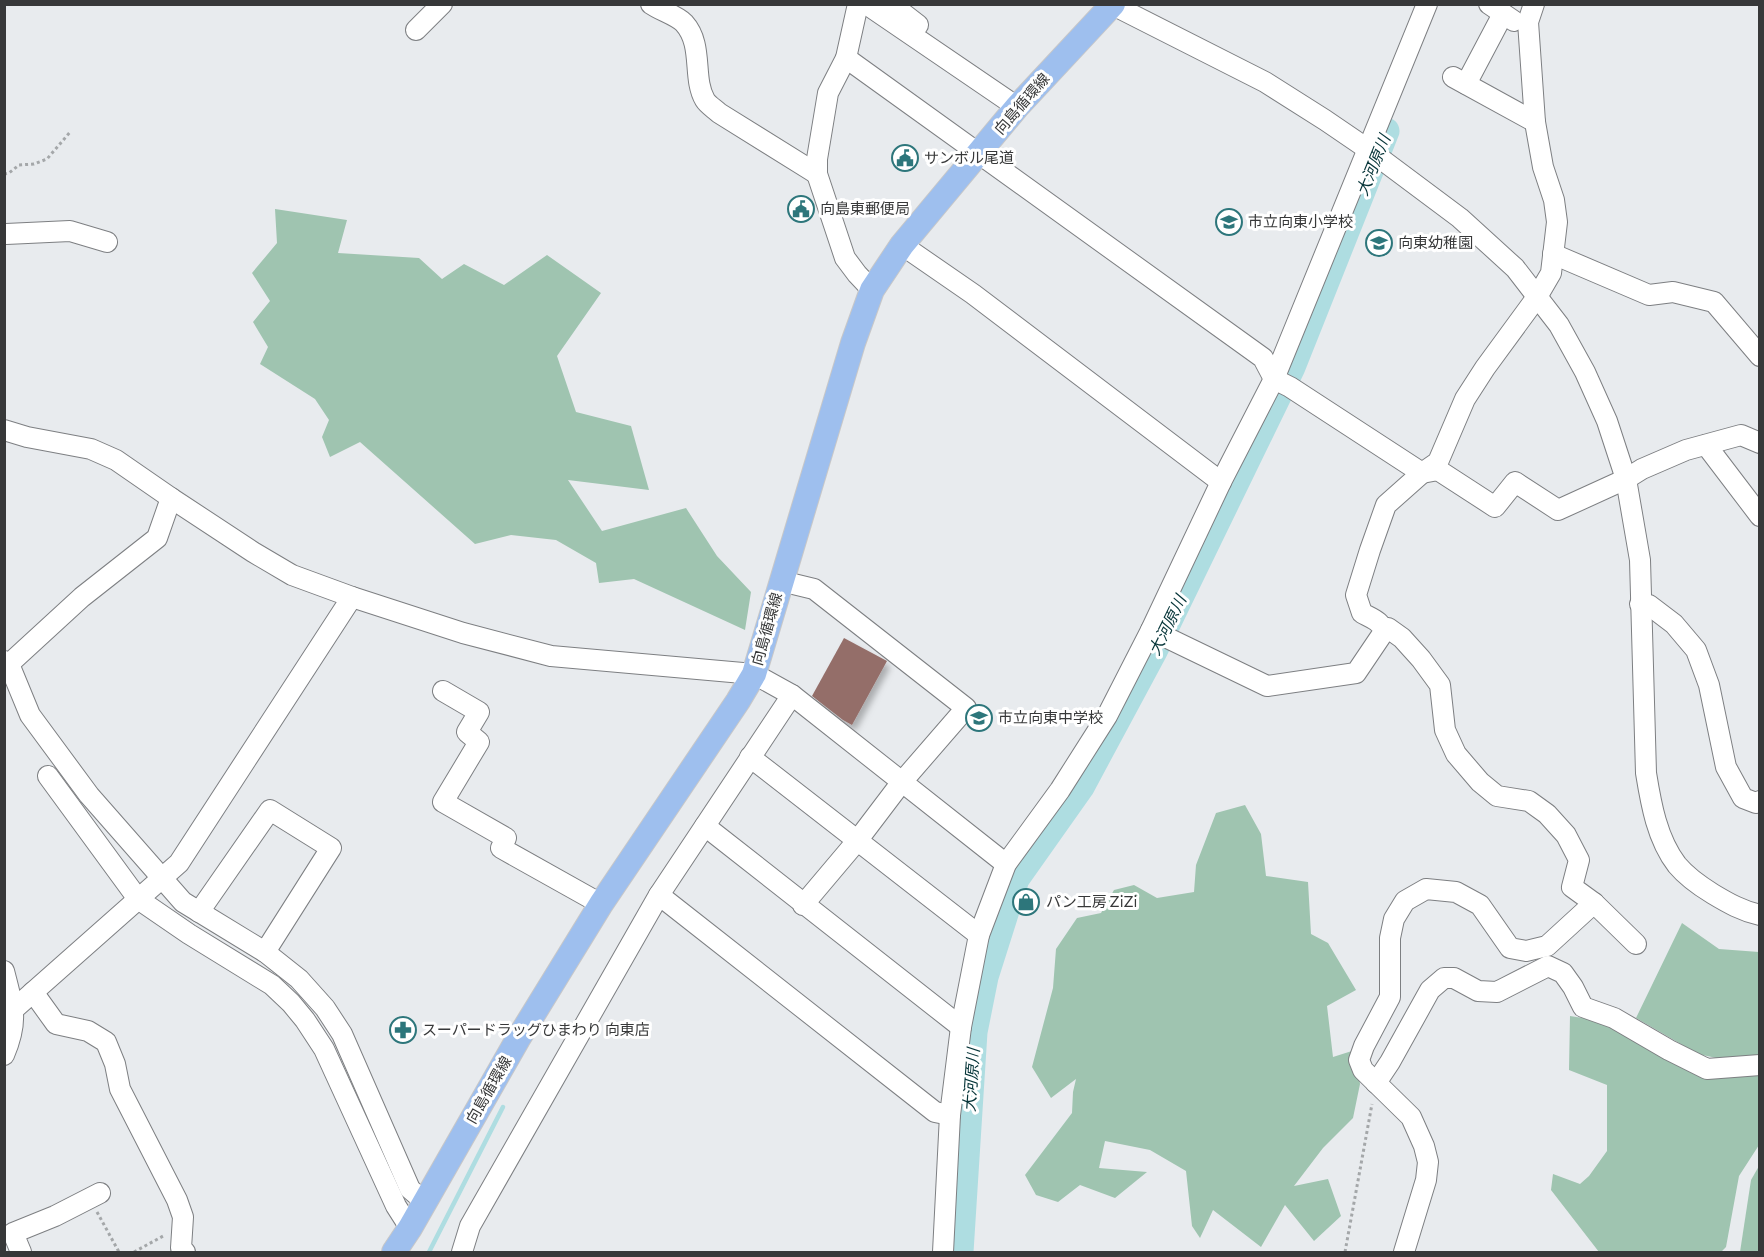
<svg xmlns="http://www.w3.org/2000/svg" width="1764" height="1257" font-family="Commissioner,'Noto Sans JP',sans-serif">
  <style>
    .green { fill: #9fc4b0 }
    .lines { fill: none; stroke-linecap: round; stroke-linejoin: round }
    .stream { stroke: #aedde1; stroke-width: 4.5 }
    .river { stroke: #aedde1; stroke-width: 27 }
    .building { fill: #946e69; filter: url(#shadow) }
    .minor-casing { stroke: #7d7f82; stroke-width: 22 }
    .major-casing { stroke: #c7c7c8; stroke-width: 26 }
    .path { stroke: #a4a7a9; stroke-width: 3; stroke-dasharray: 3 3; stroke-linecap: butt }
    .minor { stroke: #fff; stroke-width: 20 }
    .major { stroke: #9ebfee; stroke-width: 24 }
    .labels { text-anchor: middle; stroke-width: 6; stroke-linejoin: round; paint-order: stroke }
    .street-label { font-size: 15px; fill: #373839; stroke: #fff }
    .poi-label { font-size: 15px; fill: #373839; stroke: #fff; text-anchor: start }
    .water-label { font-size: 16px; font-style: italic; fill: #053438; stroke: #fff }
  </style>
  <defs>
    <filter id="shadow"><feDropShadow dx="3.5" dy="6" stdDeviation="3" flood-color="#0004"/></filter>
  </defs>
  <rect width="100%" height="100%" fill="#e8ebee"/>
  <g class="green">
    <path d="M275,209l72,11 -9,33 81,5 23,21 22,-15 40,21 43,-30 54,38 -44,63 19,56 55,14 18,64 -81,-10 34,51 84,-23 31,48 34,36 -6,38 -111,-51 -35,4 -3,-20 -40,-23 -45,-5 -36,9 -115,-102 -30,15 -8,-20 7,-17 -14,-21 -55,-35 8,-17 -15,-25 17,-21 -18,-28 25,-30z"/>
    <path d="M1245,805l16,29 5,42 42,6 3,52 17,9 28,47 -29,16 6,51 22,-7 5,34 -7,34 -30,30 -29,38 34,-7 13,37 -27,25 -29,-36 -24,42 -48,-37 -13,28 -8,-12 -6,-55 -36,-21 -45,-9 -6,27 48,4 -32,26 -35,-13 -22,17 -22,-7 -11,-20 47,-62 1,-21 3,-13 -25,19 -19,-31 21,-79 3,-39 21,-31 24,-5 13,-23 20,-5 23,13 37,-6 2,-27 20,-52z"/>
    <path d="M1682,923l37,26 40,3v108l-29,1 -32,-7 -62,-36z"/>
    <path d="M1570,1016l31,5 52,27 106,24v73l-20,31 -13,71 -5,5h-122l-48,-62 2,-16 27,10 9,-8 18,-25v-66l-38,-15z"/>
    <path d="M1759,1166v86h-19l11,-72z"/>
  </g>
  <g class="lines">
    <path class="stream" d="M429,1252l74,-145"/>
    <path class="river" d="M960,1252l14,-220 11,-55 31,-98 65,-92 73,-136 138,-284 94,-236"/>
  </g>
  <path class="building" d="M844,638l43,23 -35,64 -9,-5 -31,-24z"/>
  <g class="lines">
    <defs>
      <g id="minor">
        <path d="M651,4c10,7 25,11 33,19 20,22 8,55 21,77 3,5 10,9 14,13l98,61"/>
        <path d="M858,4l-12,54 -18,35 -11,66v15l28,84 12,16 15,16"/>
        <path d="M866,4l151,103"/>
        <path d="M891,4l27,21"/>
        <path d="M1111,4l154,78 60,38 44,30 91,68 55,50 44,57 26,47 22,49 19,58 14,81 6,213c5,31 11,66 31,92 10,12 23,21 36,29 15,9 29,17 47,21"/>
        <path d="M1489,4l25,17"/>
        <path d="M416,30l26,-26"/>
        <path d="M846,58l417,300 11,21 16,8 132,86 16,-3 57,37 20,-25 43,28 68,-31 16,-10 44,-19 55,-15 19,8"/>
        <path d="M1453,77l82,45"/>
        <path d="M1466,84l37,-70"/>
        <path d="M6,234l64,-3 37,11"/>
        <path d="M902,245l71,49 248,188"/>
        <path d="M1553,254l96,41 24,-3 41,10 46,54"/>
        <path d="M4,430l23,7 64,12 25,11 55,38 82,54 39,23 60,22 111,36 88,23 203,18 38,21 214,169"/>
        <path d="M1706,445l54,71"/>
        <path d="M781,581l33,8 152,119 -65,75 -44,58 -54,64"/>
        <path d="M1640,604l9,1 25,19 22,26 13,35 17,82 17,31 13,5 4,-2"/>
        <path d="M1383,629l5,-1 14,10 19,21 19,26 5,45 11,24 24,28 17,14 32,5 18,13 19,21 13,25 -7,27 22,16 42,41"/>
        <path d="M1151,630l116,56 89,-13 27,-40c1,-11 -12,-15 -21,-20l-6,-18 14,-45 16,-45 36,-32 16,-11 27,-63 20,-31 52,-71 14,-24 6,-51 -3,-22 -11,-33 -8,-45 -7,-100 6,-18"/>
        <path d="M4,661l5,3 21,51 59,80 94,107 82,50 34,27 26,29 17,26 68,155 15,13"/>
        <path d="M9,664l73,-67 75,-59 14,-40"/>
        <path d="M443,691l36,21 -12,20 12,10 -36,60 63,36 -5,10 100,56"/>
        <path d="M750,757l229,178"/>
        <path d="M48,776l90,123 51,35 83,51 19,18 14,17 19,29 72,157 14,22"/>
        <path d="M705,826l256,201"/>
        <path d="M659,895l276,217 15,3"/>
        <path d="M199,912l71,-102 61,38 -66,104"/>
        <path d="M4,971c9,35 15,49 0,84"/>
        <path d="M33,992l23,32 32,7 18,11 9,22 5,25 57,111 6,17 -2,31 4,4"/>
        <path d="M14,1009l165,-146 173,-266"/>
        <path d="M1376,1083l14,-21 40,-72 14,-12h10l24,13 19,1 51,-26 15,7 10,14 10,20 31,11 55,32 38,19 53,-4"/>
        <path d="M21,1252l-8,-19 42,-17 45,-23"/>
        <path d="M462,1252l8,-26 189,-331 133,-200"/>
        <path d="M943,1252l7,-137 11,-88 18,-92 27,-71 54,-74 47,-74 44,-86 70,-148 53,-103 153,-375"/>
        <path d="M1404,1252l22,-72 2,-18 -4,-16 -13,-29 -48,-47 -4,-10 5,-14 26,-49v-59l4,-19 11,-18 21,-12 30,3 24,13 30,43 16,3 21,-5 47,-43"/>
      </g>
      <path id="major" d="M394,1252l16,-24 108,-189 83,-135 137,-203 16,-27 99,-331 19,-53 30,-45 115,-138 96,-103"/>
    </defs>
    <use href="#minor" class="minor-casing"/>
    <use href="#major" class="major-casing"/>
    <g class="path">
      <path d="M4,174l5,-1 10,-8 15,-1 13,-5 24,-28"/>
      <path d="M97,1212l22,40"/>
      <path d="M134,1252l31,-17"/>
      <path d="M1345,1252l27,-148"/>
    </g>
    <use href="#minor" class="minor"/>
    <use href="#major" class="major"/>
  </g>
  <defs>
    <symbol id="civic-ring" viewBox="-11 -11 22 22"><circle r="9.5" fill="#fff" stroke="#2d767b" stroke-width="1.5"/><path d="M-.6-6.5H3V-4.5H.6V-3L4-1V1h2V6H-6V1h2V-1L-.6-3ZM-1.2 2.5V6h2.4V2.5Z" fill="#2d767b"/></symbol>
    <symbol id="school-ring" viewBox="-11 -11 22 22"><circle r="9.5" fill="#fff" stroke="#2d767b" stroke-width="1.5"/><path d="M0-5L7-2L0 1L-7-2ZM-4 1L0 2.5L4 1V4Q0 6-4 4Z" fill="#2d767b"/></symbol>
    <symbol id="shop-ring" viewBox="-11 -11 22 22"><circle r="9.5" fill="#fff" stroke="#2d767b" stroke-width="1.5"/><path d="M-5-2.5h2.3a2.7 3.5 0 0 1 5.4 0H5L5.5 6h-11ZM-1.5-2.5h3a1.5 2.3 0 0 0-3 0Z" fill="#2d767b"/></symbol>
    <symbol id="pharmacy-ring" viewBox="-11 -11 22 22"><circle r="9.5" fill="#fff" stroke="#2d767b" stroke-width="1.5"/><path d="M-2-6h4v4h4v4h-4v4h-4v-4h-4v-4h4Z" fill="#2d767b"/></symbol>
  </defs>
  <g fill-rule="evenodd">
    <use href="#civic-ring" x="890" y="143" width="30" height="30"/>
    <use href="#civic-ring" x="786" y="194" width="30" height="30"/>
    <use href="#school-ring" x="1214" y="207" width="30" height="30"/>
    <use href="#school-ring" x="1364" y="228" width="30" height="30"/>
    <use href="#school-ring" x="964" y="703" width="30" height="30"/>
    <use href="#shop-ring" x="1011" y="887" width="30" height="30"/>
    <use href="#pharmacy-ring" x="388" y="1015" width="30" height="30"/>
  </g>
  <g class="labels">
    <g class="street-label">
      <text transform="translate(1022 104) rotate(-49)" y="5">向島循環線</text>
      <text transform="translate(767 629) rotate(-74)" y="5">向島循環線</text>
      <text transform="translate(489 1090) rotate(-60)" y="5">向島循環線</text>
    </g>
    <g class="poi-label">
      <text x="924" y="163">サンボル尾道</text>
      <text x="820" y="214">向島東郵便局</text>
      <text x="1248" y="227">市立向東小学校</text>
      <text x="1398" y="248">向東幼稚園</text>
      <text x="998" y="723">市立向東中学校</text>
      <text x="1046" y="907">パン工房 ZiZi</text>
      <text x="422" y="1035">スーパードラッグひまわり 向東店</text>
    </g>
    <g class="water-label">
      <text transform="translate(1373 165) rotate(-68)" y="6">大河原川</text>
      <text transform="translate(1167 625) rotate(-64)" y="6">大河原川</text>
      <text transform="translate(971 1080) rotate(-86)" y="6">大河原川</text>
    </g>
  </g>
  <rect width="1764" height="1257" fill="none" stroke="#373839" stroke-width="12"/>
</svg>
